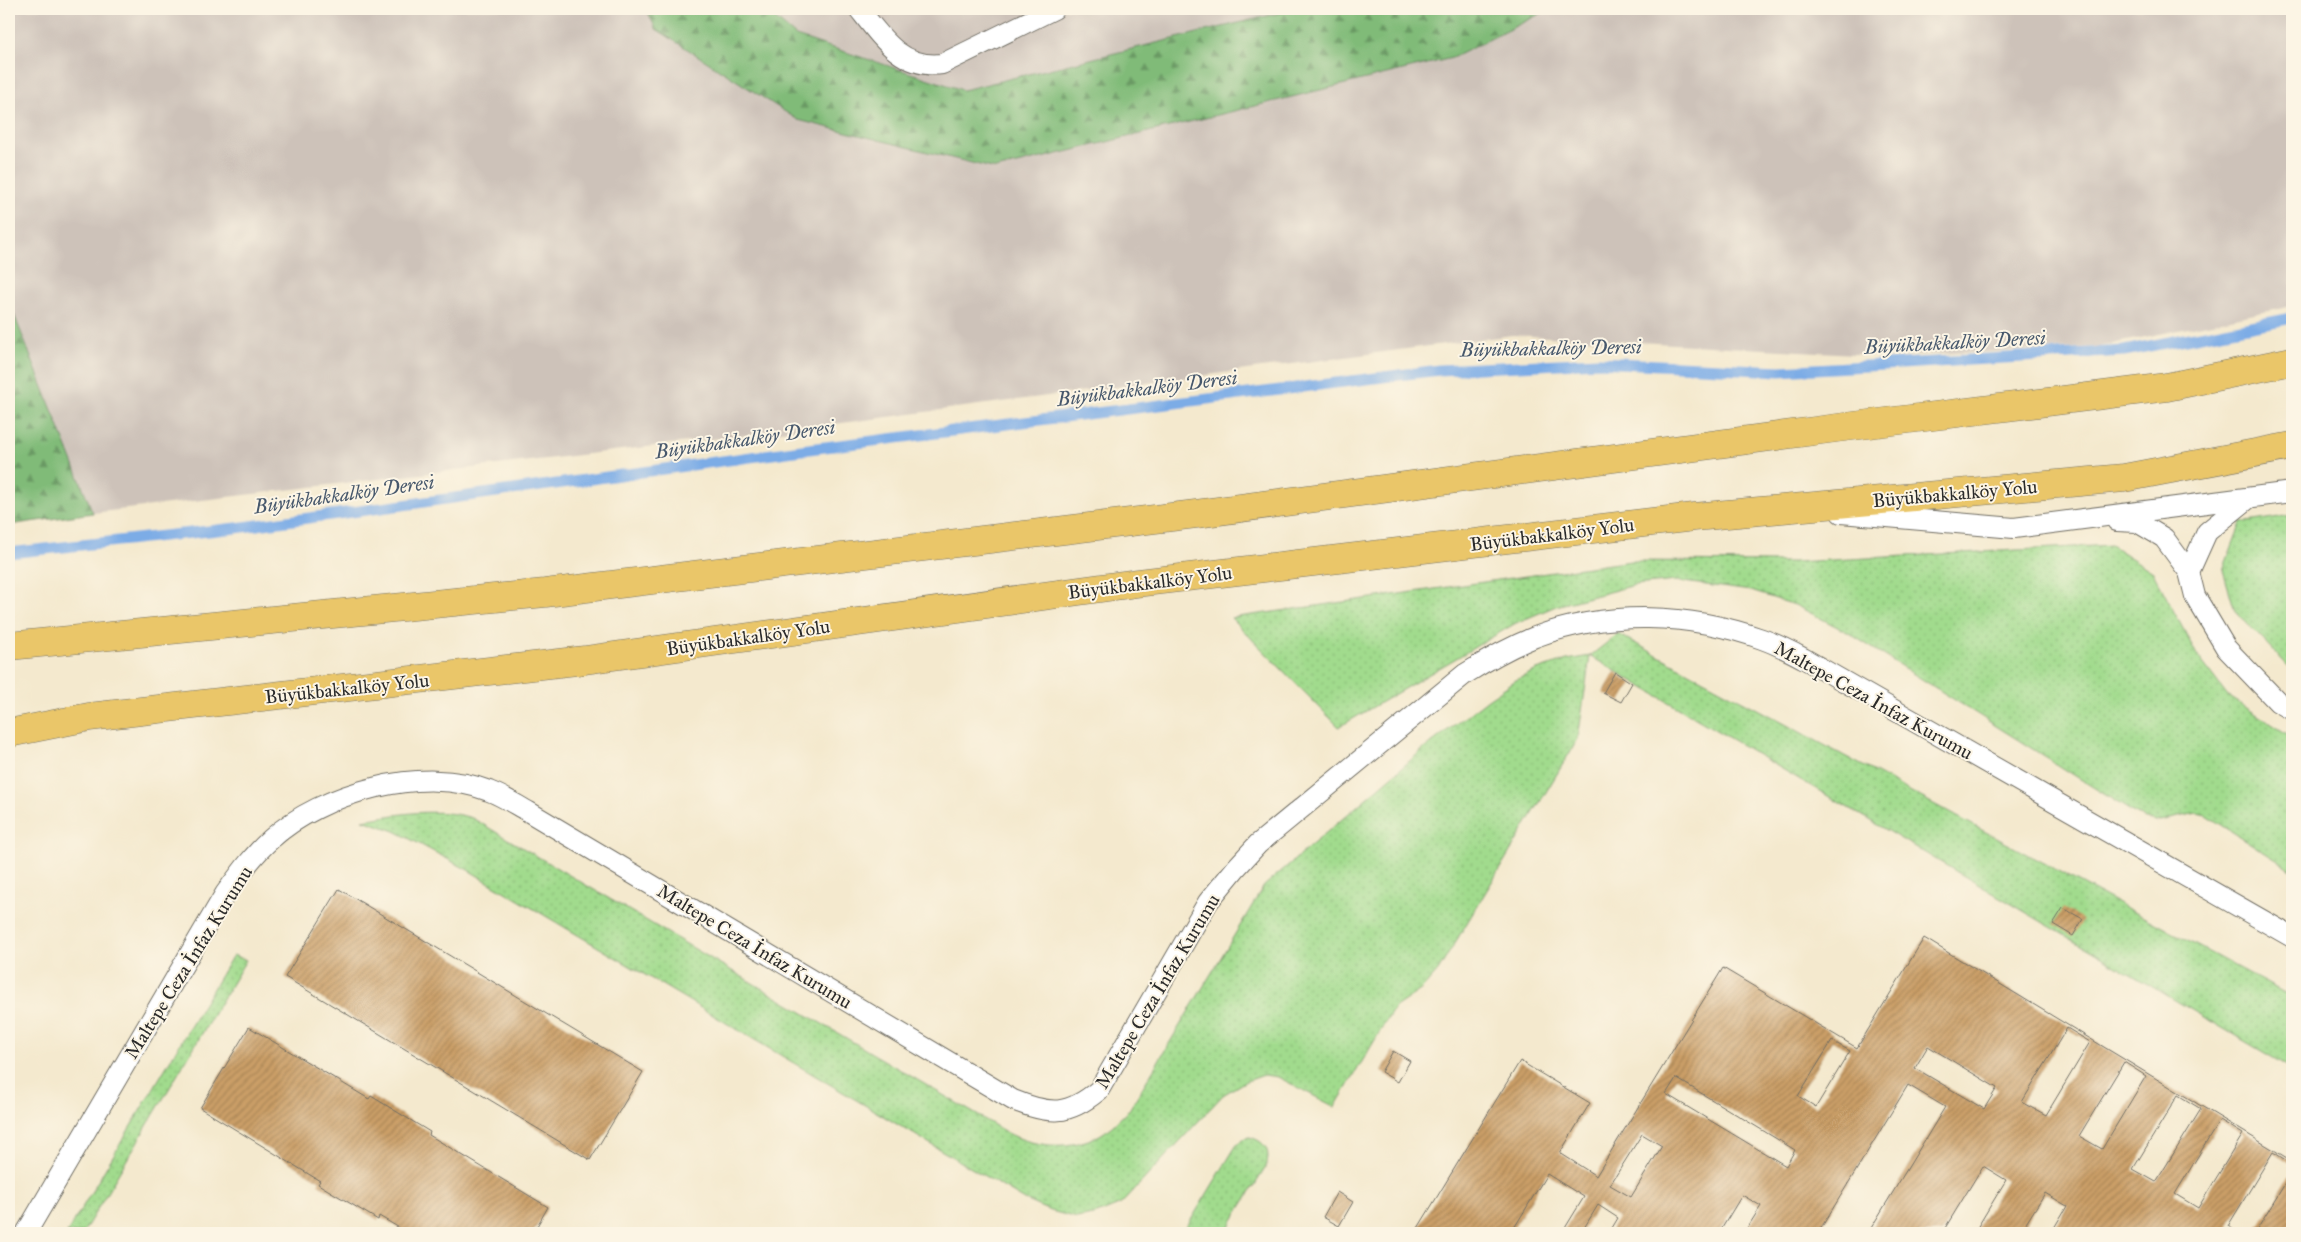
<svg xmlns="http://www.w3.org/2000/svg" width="2301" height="1242" font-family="'IM FELL Great Primer',serif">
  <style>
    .industrial { fill: #cdc2b9 }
    .grass { fill: url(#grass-dots); stroke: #66835c }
    .forest { fill: url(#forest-firs); stroke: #567352 }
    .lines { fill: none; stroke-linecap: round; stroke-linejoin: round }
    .stream { stroke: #7bace6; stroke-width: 11 }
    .building { fill: url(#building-hatch); fill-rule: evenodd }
    .lane-casing { stroke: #716e64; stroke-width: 22 }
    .highway-casing { stroke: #716e64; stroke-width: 29 }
    .lane { stroke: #fff; stroke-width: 20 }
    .highway { stroke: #eac669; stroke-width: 28 }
    .labels { text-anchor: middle; stroke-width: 4; stroke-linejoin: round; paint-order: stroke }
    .street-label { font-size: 19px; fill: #2b2b2b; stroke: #fcf5e5 }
    .water-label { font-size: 20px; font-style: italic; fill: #47586c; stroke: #fcf5e5 }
  </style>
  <defs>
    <pattern id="grass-dots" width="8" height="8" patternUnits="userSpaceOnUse" patternTransform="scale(1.25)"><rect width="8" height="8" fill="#a1db8d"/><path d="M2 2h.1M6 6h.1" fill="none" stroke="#8bbc7a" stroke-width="1.8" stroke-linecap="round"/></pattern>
    <pattern id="forest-firs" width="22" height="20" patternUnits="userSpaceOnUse" patternTransform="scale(1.25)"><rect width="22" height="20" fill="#80bb78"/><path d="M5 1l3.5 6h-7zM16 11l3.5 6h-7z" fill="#699863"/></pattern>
    <pattern id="building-hatch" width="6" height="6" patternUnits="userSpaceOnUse" patternTransform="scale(1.25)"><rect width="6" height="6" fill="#cb9f67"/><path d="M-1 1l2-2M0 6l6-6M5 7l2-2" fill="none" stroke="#a58255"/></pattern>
  </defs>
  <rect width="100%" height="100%" fill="#fcf5e5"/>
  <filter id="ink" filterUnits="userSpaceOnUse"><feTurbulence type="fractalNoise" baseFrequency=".02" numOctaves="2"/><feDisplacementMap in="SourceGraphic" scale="10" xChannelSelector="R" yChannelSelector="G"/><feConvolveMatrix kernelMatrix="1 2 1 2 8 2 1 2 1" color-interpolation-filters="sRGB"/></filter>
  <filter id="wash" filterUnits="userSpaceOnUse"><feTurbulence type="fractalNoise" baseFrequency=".0096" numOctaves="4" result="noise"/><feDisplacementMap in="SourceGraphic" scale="20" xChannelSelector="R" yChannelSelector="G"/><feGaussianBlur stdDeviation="1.12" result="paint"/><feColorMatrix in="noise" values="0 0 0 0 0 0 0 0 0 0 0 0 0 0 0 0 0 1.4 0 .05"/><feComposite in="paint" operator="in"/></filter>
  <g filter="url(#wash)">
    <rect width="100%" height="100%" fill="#f4e9ce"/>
    <g class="industrial">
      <path d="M9,9h637l10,20 142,91 654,-62 98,-49h742v297l-194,41 -208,9 -377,-21 -732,96 -688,82 -84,-211z"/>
      <path d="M764,9h532l-333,81 -167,-54z"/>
    </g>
    <g class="grass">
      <path d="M2292,515v155l-57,-59 -12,-41 18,-47z"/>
      <path d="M2111,545l42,27 44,83 31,41 64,41v133l-86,-55 -9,-2 -41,9 -14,-4 -295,-186 -52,-27 -44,-14 -75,-10 -41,4 -79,21 -40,17 -177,104 -108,-109 400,-57 162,1z"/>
      <path d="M1618,634l674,363v72l-702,-413 -12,83 -140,232 -16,18 -28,19 -59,99 -57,-30 -14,-2 -20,7 -21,13 -102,109 -24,10 -20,4 -26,-7 -26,-11 -557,-330 -73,-39 -32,-11c36,-6 73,-13 109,-2l534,314c27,15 61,18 90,5 13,-6 23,-18 33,-27l135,-224 162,-139 62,-48 28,-19 21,-10 30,-10 23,-4z"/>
      <path d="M233,955l13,5 -163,273h-16z"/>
      <path d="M1250,1137c16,5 21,14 16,30l-41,66h-42l53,-87 6,-7z"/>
    </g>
    <g class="forest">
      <path d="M646,9h118l32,27 167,54 333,-81h254l-98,49 -456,111 -198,-49 -142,-91z"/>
      <path d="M9,302l84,211 -84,12z"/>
    </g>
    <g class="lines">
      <path class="stream" d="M9,553l227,-25 573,-79 630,-79 159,-8 182,9 344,-20 168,-33"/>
    </g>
    <g id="blocks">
      <g class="building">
        <path d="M1615,672l17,11 -11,19 -18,-9z"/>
        <path d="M339,889l304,183 -53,88 -305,-183z"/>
        <path d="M2063,908l20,11 -10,17 -20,-12z"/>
        <path d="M1924,938l368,223v3l-19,-12 -45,74 11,7h-188l16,-27 -22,-13 -25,40h-46l32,-53 -23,-14 -41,67h-74l77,-126 -37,-22 -90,148h-74l17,-27 -19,-11 -23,38h-110l9,-15 -20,-13 -17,28h-19l22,-36 -37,-23 -36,59h-96l105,-172 70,42 -30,50 36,23 127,-208 134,80zM2067,1028l23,14 -44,73 -24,-13zM1832,1041l18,10 -34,56 -18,-11zM1928,1046l69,42 -13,21 -69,-41zM2124,1062l22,14 -44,73 -23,-13zM1676,1078l119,72 -9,16 -120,-72zM2178,1095l23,14 -45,73 -23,-13zM2220,1120l23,14 -45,74 -23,-14zM1642,1134l20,12 -31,51 -21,-12z"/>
        <path d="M249,1027l120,72 2,-3 59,36 -1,3 119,72 -15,26h-125l-29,-17 -1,4 -60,-36 2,-3 -120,-73z"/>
        <path d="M1393,1051l17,10 -12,21 -17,-10z"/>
        <path d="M2292,1172v61h-37z"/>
        <path d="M1337,1192l16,10 -14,24 -16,-9z"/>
      </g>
    </g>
  </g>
  <g filter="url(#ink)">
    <use href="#blocks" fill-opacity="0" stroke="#716e64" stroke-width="1"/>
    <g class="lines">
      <defs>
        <g id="lane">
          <path d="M859,9c22,28 43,60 83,55l112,-55"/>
          <path d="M1841,513l173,15 278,-36"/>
          <path d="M2117,521l20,1 27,16 25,34 6,24 31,52 52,54 14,8"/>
          <path d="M2189,572l18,-40 42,-34"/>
          <path d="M26,1233l199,-339c14,-19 28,-39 46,-55 50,-46 153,-75 218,-48 14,5 27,14 40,21l484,288c37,15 55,16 86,-10l109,-188 28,-34 22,-24 207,-170c22,-14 45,-27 70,-37 74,-27 154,-24 227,2 14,5 28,12 41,19l489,279"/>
        </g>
        <g id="highway">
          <path d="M9,646l536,-53 651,-79 641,-86 330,-41 125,-26"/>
          <path d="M9,733l80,-16 496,-57 552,-77 557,-66 430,-39 168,-32"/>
        </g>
      </defs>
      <use href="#lane" class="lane-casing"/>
      <use href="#highway" class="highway-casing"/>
      <use href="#lane" class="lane"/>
      <use href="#highway" class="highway"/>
    </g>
  </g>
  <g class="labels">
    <g class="street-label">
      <text transform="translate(1955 493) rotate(-5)" y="7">Büyükbakkalköy Yolu</text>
      <text transform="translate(1552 534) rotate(-7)" y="7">Büyükbakkalköy Yolu</text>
      <text transform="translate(1150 582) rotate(-7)" y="7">Büyükbakkalköy Yolu</text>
      <text transform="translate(748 637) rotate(-8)" y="7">Büyükbakkalköy Yolu</text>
      <text transform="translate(347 688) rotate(-6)" y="7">Büyükbakkalköy Yolu</text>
      <text transform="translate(1874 700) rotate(29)" y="7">Maltepe Ceza İnfaz Kurumu</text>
      <text transform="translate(755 946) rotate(31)" y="7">Maltepe Ceza İnfaz Kurumu</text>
      <text transform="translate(188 962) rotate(-58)" y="7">Maltepe Ceza İnfaz Kurumu</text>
      <text transform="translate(1157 991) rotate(-59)" y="7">Maltepe Ceza İnfaz Kurumu</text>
    </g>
    <g class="water-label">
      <text transform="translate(1955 342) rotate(-3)" y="7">Büyükbakkalköy Deresi</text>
      <text transform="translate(1551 348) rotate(-1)" y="7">Büyükbakkalköy Deresi</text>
      <text transform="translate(1147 388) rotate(-7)" y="7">Büyükbakkalköy Deresi</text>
      <text transform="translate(745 439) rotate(-8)" y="7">Büyükbakkalköy Deresi</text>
      <text transform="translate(344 494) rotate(-8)" y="7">Büyükbakkalköy Deresi</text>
    </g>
  </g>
  <rect width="2301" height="1242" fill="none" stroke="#fcf5e5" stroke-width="30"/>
</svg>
